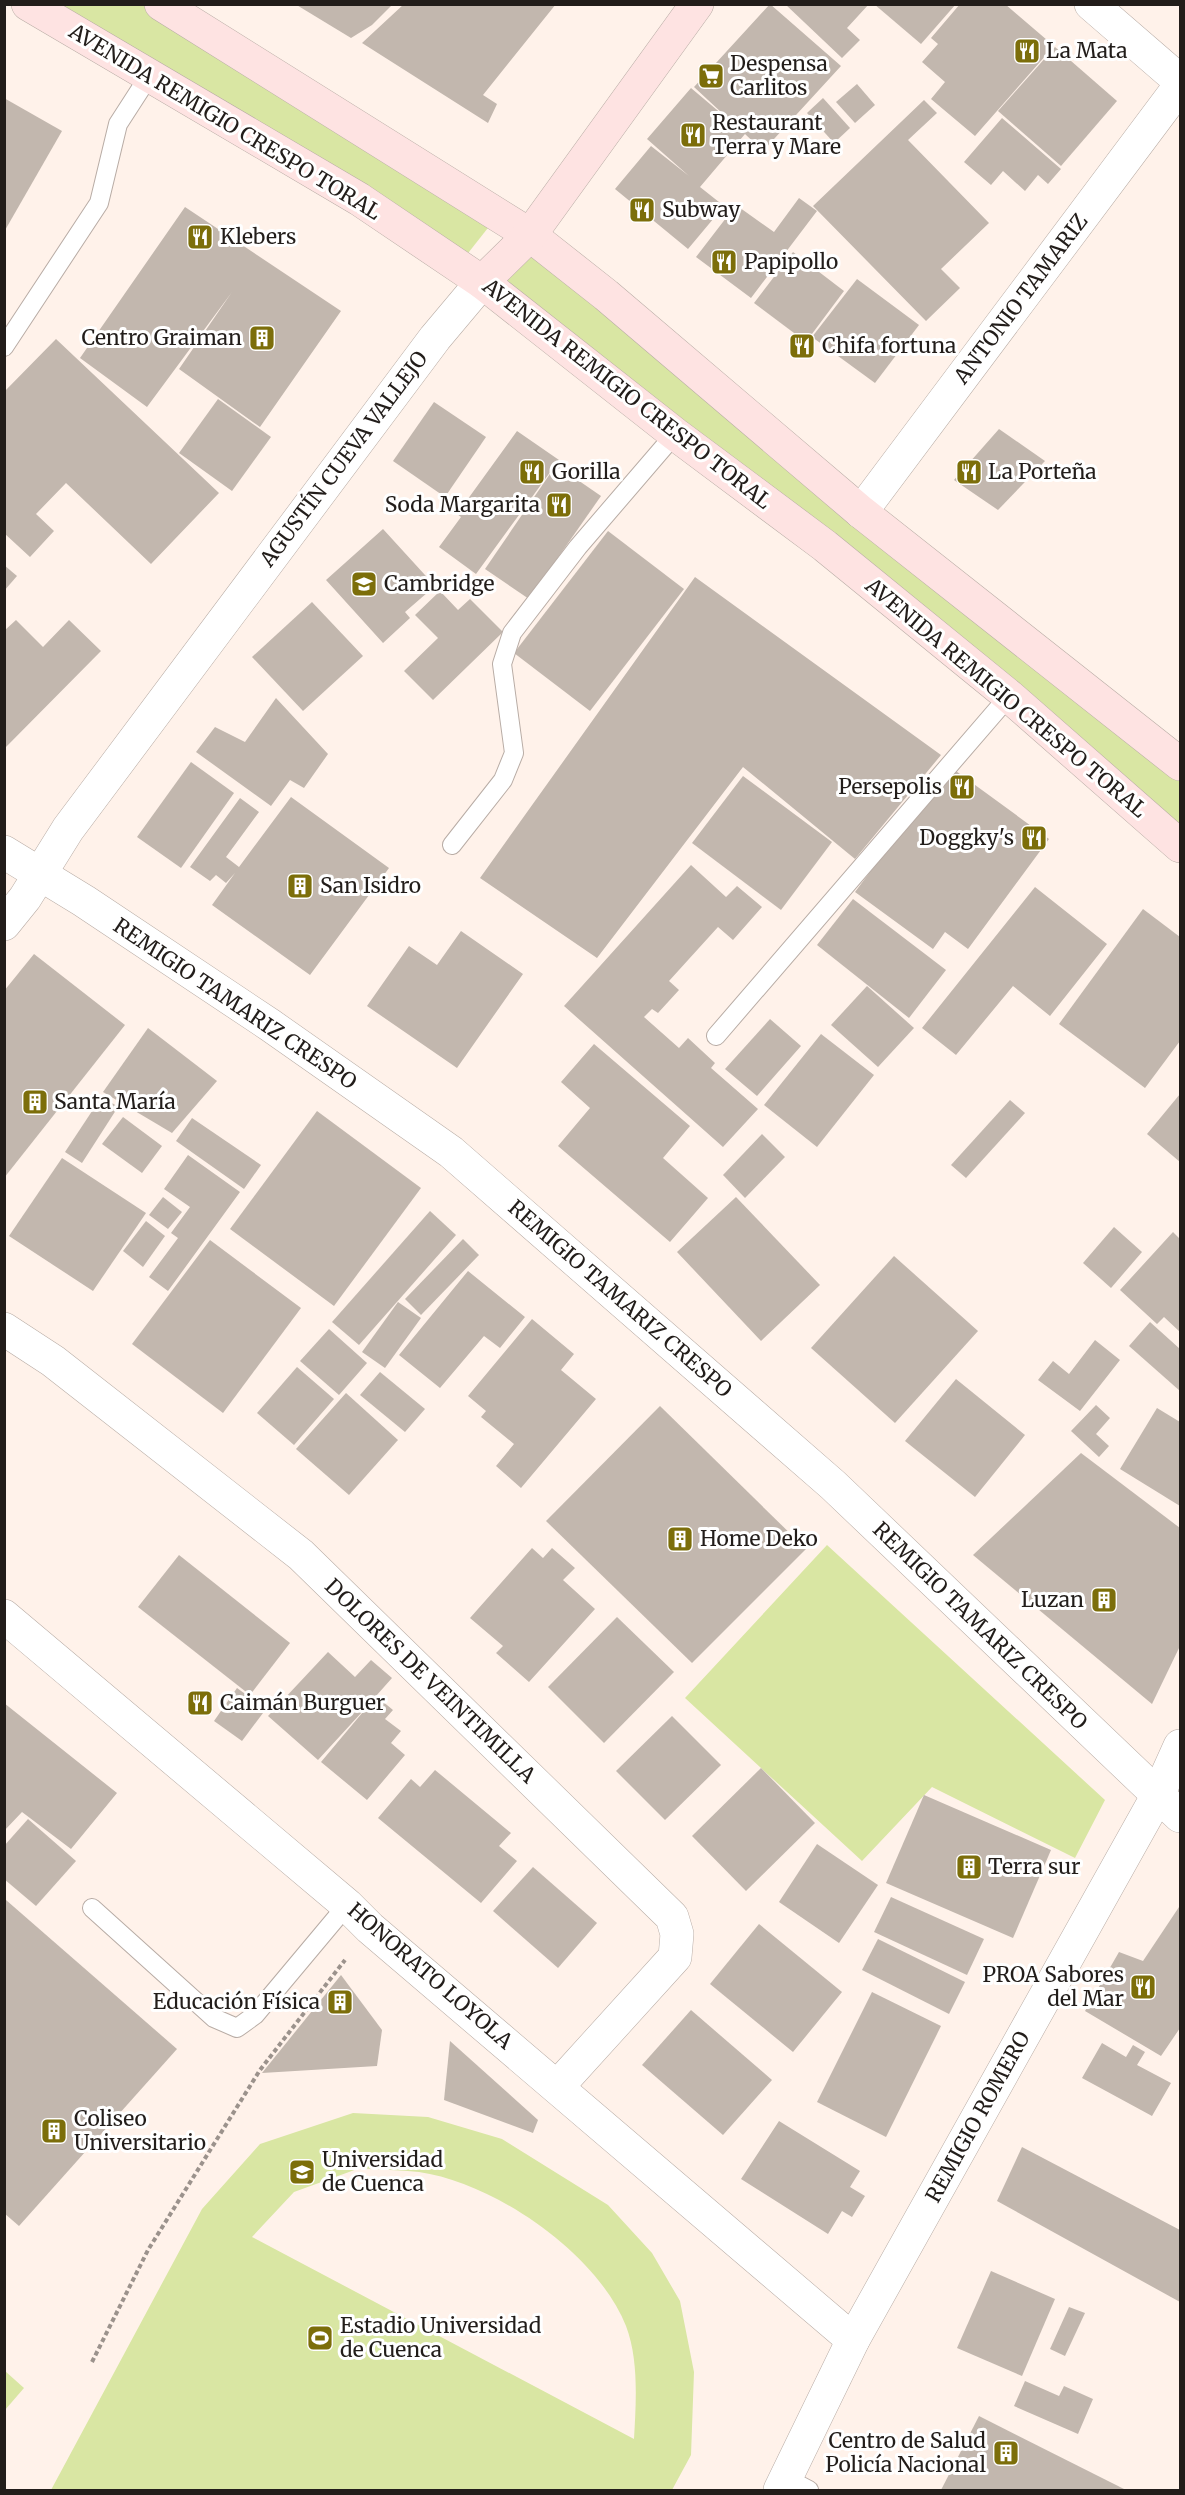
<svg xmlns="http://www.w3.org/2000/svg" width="1185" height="2495" font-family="Merriweather,serif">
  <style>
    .green { fill: #d9e6a3; fill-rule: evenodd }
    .building { fill: #c2b7ae }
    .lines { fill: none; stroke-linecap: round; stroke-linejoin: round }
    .lane-casing { stroke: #b8aca5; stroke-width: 20 }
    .street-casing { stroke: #b8aca5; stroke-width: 34 }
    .secondary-casing { stroke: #b8aca5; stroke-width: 34 }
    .path { stroke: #9b928c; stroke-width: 4; stroke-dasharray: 4.5 3; stroke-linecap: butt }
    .lane { stroke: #fff; stroke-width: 18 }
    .street { stroke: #fff; stroke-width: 33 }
    .secondary { stroke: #fee3e2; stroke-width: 33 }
    .labels { text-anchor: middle; stroke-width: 6; stroke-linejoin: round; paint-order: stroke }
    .poi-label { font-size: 21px; fill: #221d1a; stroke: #fff; text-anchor: start }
    .street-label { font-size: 21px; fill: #221d1a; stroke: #fff }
  </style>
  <rect width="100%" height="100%" fill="#fff2ea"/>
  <g class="green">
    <path d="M41,5h106l348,214 -30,38z"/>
    <path d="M534,252l646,525v60l-680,-558z"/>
    <path d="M827,1545l278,255 -30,58 -143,-71 -70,74 -177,-163z"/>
    <path d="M353,2113l75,4 74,22 106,66 44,48 28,48 14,71 -3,83 -19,35h-621l151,-281 58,-65zM360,2168c20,2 40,2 59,4 76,11 178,81 207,154 13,34 10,77 8,113l-382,-202 42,-45z"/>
    <path d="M5,2371l19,17 -19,22z"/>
  </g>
  <g class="building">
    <path d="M295,4h98l-21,21 -21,13z"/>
    <path d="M404,4h152l-73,91 14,9 -9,19 -126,-80z"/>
    <path d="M770,4l71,62 -78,85 -18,-17 -45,53 24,19 -36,43 -73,-60 36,-43 38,30 -42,-37 44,-51 45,38 -42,-39z"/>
    <path d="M785,4h84l-22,24 13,12 -18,18z"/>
    <path d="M874,4h82l-35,40z"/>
    <path d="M960,4h45l49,42 -79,90 -44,-37 14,-17 -23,-20 16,-18 -7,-6z"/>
    <path d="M1055,47l62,54 -56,65 -63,-55z"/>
    <path d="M857,84l18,21 -20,18 -19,-21z"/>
    <path d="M4,98l58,33 -58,101z"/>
    <path d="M823,98l27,30 -16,15 -27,-30z"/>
    <path d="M924,100l13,13 -29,27 81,83 -48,46 19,19 -34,33 -113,-115z"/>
    <path d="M1002,118l59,51 -13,15 -10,-9 -13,16 -22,-20 -12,14 -27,-23z"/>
    <path d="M799,198l18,13 -66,87 -55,-41 40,-52 38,27z"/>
    <path d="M185,207l156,104 -81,116 -81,-58 53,-77 -85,115 -67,-49z"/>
    <path d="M793,252l51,39 -38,51 -52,-39z"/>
    <path d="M857,279l62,46 -44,58 -63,-46z"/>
    <path d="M56,339l163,154 -68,71 -85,-81 -30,31 18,17 -24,26 -26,-24v-141z"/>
    <path d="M218,399l53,38 -39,54 -53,-38z"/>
    <path d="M434,402l52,35 -41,60 -52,-36z"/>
    <path d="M999,429l46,32 -47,49 -44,-30z"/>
    <path d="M517,431l42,29 -83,114 -37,-27 22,-30 -4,-3z"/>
    <path d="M556,465l45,31 -72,103 -44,-30z"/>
    <path d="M383,529l52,57 -30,26 5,6 -27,25 -57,-63z"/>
    <path d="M608,531l76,58 -94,122 -76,-58z"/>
    <path d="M4,565l13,11 -13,15z"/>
    <path d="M695,577l246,178 -86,104 -112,-92 -146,191 -117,-80z"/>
    <path d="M440,591l18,19 12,-11 33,33 -70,68 -29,-29 34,-33 -23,-23z"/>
    <path d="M312,602l51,54 -60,55 -51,-54z"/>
    <path d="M16,620l27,27 26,-27 32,31 -97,98v-118z"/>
    <path d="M276,698l52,56 -24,34 -14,-8 -19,26 -75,-54 19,-25 30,15z"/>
    <path d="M191,762l43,31 -53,75 -44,-31z"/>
    <path d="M949,766l100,73 -81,110 -23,-17 -12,17 -78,-57z"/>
    <path d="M743,776l89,66 -51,68 -89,-67z"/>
    <path d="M291,797l98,71 -79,107 -98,-70 23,-32 -9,10 -10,-8 -6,6 -20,-14 50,-69 19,14 -33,45 13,10z"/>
    <path d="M691,865l35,32 11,-11 25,21 -29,33 -15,-13 -49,54 10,9 -21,23 -6,-4 -8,8 35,31 9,-10 27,25 -4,5 47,41 -35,38 -159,-141z"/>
    <path d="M1035,887l72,57 -57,72 -37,-30 -57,69 -34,-27z"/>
    <path d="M853,899l93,71 -37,48 -92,-73z"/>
    <path d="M1143,909l37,28v104l-35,47 -86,-64z"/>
    <path d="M461,931l62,43 -66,94 -90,-62 42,-60 28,19z"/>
    <path d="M34,954l91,71 -121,153v-187z"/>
    <path d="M867,986l47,42 -36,39 -47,-42z"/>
    <path d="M770,1019l31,27 -44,50 -32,-27z"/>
    <path d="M148,1028l69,53 -45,52 -69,-41z"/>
    <path d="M821,1034l53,41 -57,72 -53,-42z"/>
    <path d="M594,1044l96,82 -27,32 45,40 -38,44 -112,-96 32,-38 -29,-26z"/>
    <path d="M1180,1094v68l-33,-28z"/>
    <path d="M102,1096l16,11 -36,56 -17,-11z"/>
    <path d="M1010,1100l15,13 -59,65 -15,-13z"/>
    <path d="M317,1111l104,77 -87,118 -104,-77z"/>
    <path d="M123,1117l39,29 -20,27 -40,-29z"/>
    <path d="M192,1118l69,47 -17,24 -68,-48z"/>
    <path d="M762,1134l23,23 -40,41 -22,-23z"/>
    <path d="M188,1155l52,37 -72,99 -19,-14 29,-39 -7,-5 19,-26 -26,-18z"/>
    <path d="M62,1158l84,55 -53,78 -84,-55z"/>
    <path d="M163,1197l19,15 -14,17 -19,-14z"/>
    <path d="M736,1197l84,88 -59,56 -84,-89z"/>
    <path d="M430,1211l26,24 -97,110 -27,-23z"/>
    <path d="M146,1221l19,15 -22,31 -20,-16z"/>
    <path d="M1114,1227l28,25 -31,36 -28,-25z"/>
    <path d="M1173,1232l7,7v93l-16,-15 -7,7 -37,-34z"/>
    <path d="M463,1239l16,16 -58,60 -16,-16z"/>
    <path d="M210,1240l91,68 -78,105 -91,-69z"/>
    <path d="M894,1256l84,75 -83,92 -84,-75z"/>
    <path d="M468,1271l57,46 -25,31 -16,-12 -44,52 -41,-33z"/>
    <path d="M398,1302l23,16 -36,50 -23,-16z"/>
    <path d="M532,1319l42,35 -13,16 35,29 -75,89 -25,-22 18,-22 -33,-27 5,-6 -18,-15z"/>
    <path d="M1150,1322l30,27v42l-51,-45z"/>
    <path d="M329,1329l38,34 -28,32 -39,-34z"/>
    <path d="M1095,1340l25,20 -40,51 -42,-31 15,-19 16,13z"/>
    <path d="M297,1367l37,32 -40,46 -37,-32z"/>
    <path d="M380,1372l45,37 -20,23 -45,-37z"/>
    <path d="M956,1379l69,56 -50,62 -70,-56z"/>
    <path d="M346,1393l52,47 -49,55 -53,-46z"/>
    <path d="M1096,1405l14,13 -14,16 13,12 -10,11 -28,-26z"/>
    <path d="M660,1406l146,143 -114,114 -146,-142z"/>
    <path d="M1157,1408l23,14v84l-60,-37z"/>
    <path d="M1081,1453l99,75v118l-28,58 -179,-149z"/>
    <path d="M532,1548l11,10 9,-10 23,20 -12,12 32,29 -66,73 -33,-29 7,-7 -33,-28z"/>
    <path d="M179,1555l111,88 -40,52 -112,-88z"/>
    <path d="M617,1617l57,55 -70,71 -56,-56z"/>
    <path d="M328,1652l27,25 16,-17 21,18 -16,18 17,14 -8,9 16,12 -10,12 14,12 -38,45 -46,-38 52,-62 -55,60 -50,-44z"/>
    <path d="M237,1688l29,21 -24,32 -28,-20z"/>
    <path d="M4,1703l113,90 -46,56 -49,-37 -18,19z"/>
    <path d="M672,1716l49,49 -56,55 -49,-49z"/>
    <path d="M761,1768l54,55 -69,68 -54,-55z"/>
    <path d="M435,1770l76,63 -12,13 18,15 -36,42 -103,-85 33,-39 9,8z"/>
    <path d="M924,1795l127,55 -38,88 -127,-55z"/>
    <path d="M28,1819l48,42 -40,45 -32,-27v-33z"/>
    <path d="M817,1844l61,41 -39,58 -60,-41z"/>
    <path d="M533,1867l64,56 -39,45 -65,-57z"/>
    <path d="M891,1897l93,42 -17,36 -93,-43z"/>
    <path d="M6,1900l171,149 -158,177 -15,-13z"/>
    <path d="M1179,1907l1,121 -19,28 -76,-45 34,-59 24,9z"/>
    <path d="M759,1924l83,68 -49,60 -83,-68z"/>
    <path d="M878,1939l87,43 -16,32 -87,-44z"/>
    <path d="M341,1975l41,55 -5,36 -115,7z"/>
    <path d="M872,1992l69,34 -55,111 -69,-35z"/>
    <path d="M691,2010l81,70 -49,55 -81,-70z"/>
    <path d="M450,2041l88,79 -5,13 -89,-33z"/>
    <path d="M1102,2043l24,14 7,-12 12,7 -8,13 34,18 -19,33 -70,-38z"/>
    <path d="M779,2121l81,50 -10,16 15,9 -13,21 -10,-6 -14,23 -87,-55z"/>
    <path d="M1022,2147l158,83v72l-183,-101z"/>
    <path d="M991,2271l64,28 -33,77 -65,-28z"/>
    <path d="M1069,2307l16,6 -20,43 -15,-7z"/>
    <path d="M1025,2381l34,15 5,-10 29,13 -15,35 -64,-28z"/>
    <path d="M979,2416l147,74h-185z"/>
  </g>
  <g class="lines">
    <defs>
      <g id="lane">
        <path d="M4,347l95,-144 19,-79 31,-48"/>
        <path d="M452,845l51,-65 11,-27 -12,-89 10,-31 66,-86 97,-113"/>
        <path d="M716,1036l293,-340"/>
        <path d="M92,1908l122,110 23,10 18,-13 92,-110"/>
        <path d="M786,2478l23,12"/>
      </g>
      <g id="street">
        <path d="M1091,4l89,77"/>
        <path d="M861,512l319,-426"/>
        <path d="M4,852l80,49 186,124 181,127 382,333 347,331"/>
        <path d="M4,924l21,-26 43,-69 367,-491 47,-56"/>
        <path d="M4,1329l49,32 248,194 371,362 5,17 -2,23 -117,129"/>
        <path d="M4,1616l343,289 23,23 483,412"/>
        <path d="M780,2490l73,-150 305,-545 22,-49"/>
      </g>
      <g id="secondary">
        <path d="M28,4l331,195 123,83 193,152 150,112 184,150 171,150"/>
        <path d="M161,4l369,231 76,60 255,217 319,252"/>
        <path d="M482,282l48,-47 167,-231"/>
      </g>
    </defs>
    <use href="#lane" class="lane-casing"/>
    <use href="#street" class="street-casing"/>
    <use href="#secondary" class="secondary-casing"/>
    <path class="path" d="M92,2362l56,-112 112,-180 85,-110"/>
    <use href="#lane" class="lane"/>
    <use href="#street" class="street"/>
    <use href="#secondary" class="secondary"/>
  </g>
  <defs>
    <symbol id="restaurant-square" viewBox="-11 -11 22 22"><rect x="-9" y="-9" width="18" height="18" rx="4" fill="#7c6e0a" stroke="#fff"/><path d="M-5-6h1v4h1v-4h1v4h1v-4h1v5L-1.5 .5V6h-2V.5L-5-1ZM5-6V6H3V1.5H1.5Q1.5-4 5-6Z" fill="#fff"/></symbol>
    <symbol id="supermarket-square" viewBox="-11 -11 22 22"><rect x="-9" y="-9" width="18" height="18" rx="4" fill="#7c6e0a" stroke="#fff"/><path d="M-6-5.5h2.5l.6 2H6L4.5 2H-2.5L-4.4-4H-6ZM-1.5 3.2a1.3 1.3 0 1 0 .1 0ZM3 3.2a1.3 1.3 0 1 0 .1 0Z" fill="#fff"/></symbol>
    <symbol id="building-square" viewBox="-11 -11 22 22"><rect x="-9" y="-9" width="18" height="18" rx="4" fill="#7c6e0a" stroke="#fff"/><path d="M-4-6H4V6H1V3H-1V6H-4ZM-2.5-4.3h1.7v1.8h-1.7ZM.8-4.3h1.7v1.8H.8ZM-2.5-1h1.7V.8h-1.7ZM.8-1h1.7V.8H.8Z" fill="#fff"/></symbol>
    <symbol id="university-square" viewBox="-11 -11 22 22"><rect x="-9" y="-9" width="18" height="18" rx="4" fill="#7c6e0a" stroke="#fff"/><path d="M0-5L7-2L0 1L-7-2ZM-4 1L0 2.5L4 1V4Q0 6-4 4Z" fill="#fff"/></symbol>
    <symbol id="stadium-square" viewBox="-11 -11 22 22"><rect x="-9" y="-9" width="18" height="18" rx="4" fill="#7c6e0a" stroke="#fff"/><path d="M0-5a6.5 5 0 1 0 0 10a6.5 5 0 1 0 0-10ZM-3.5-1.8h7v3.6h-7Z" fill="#fff"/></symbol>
  </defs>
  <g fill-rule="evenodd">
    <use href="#restaurant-square" x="1012" y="36" width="30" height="30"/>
    <use href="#supermarket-square" x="696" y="61" width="30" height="30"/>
    <use href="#restaurant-square" x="678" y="120" width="30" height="30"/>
    <use href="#restaurant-square" x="627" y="195" width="30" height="30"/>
    <use href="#restaurant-square" x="185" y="222" width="30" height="30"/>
    <use href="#restaurant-square" x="709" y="247" width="30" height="30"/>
    <use href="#building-square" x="247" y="323" width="30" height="30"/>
    <use href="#restaurant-square" x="787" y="331" width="30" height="30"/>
    <use href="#restaurant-square" x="517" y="457" width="30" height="30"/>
    <use href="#restaurant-square" x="954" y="457" width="30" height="30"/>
    <use href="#restaurant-square" x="544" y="490" width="30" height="30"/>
    <use href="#university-square" x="349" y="569" width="30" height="30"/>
    <use href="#restaurant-square" x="947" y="772" width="30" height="30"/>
    <use href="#restaurant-square" x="1019" y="823" width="30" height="30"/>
    <use href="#building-square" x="285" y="871" width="30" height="30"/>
    <use href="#building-square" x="20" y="1087" width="30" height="30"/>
    <use href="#building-square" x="665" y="1524" width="30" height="30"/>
    <use href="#building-square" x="1089" y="1585" width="30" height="30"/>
    <use href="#restaurant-square" x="185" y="1688" width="30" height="30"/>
    <use href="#building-square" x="954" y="1852" width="30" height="30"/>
    <use href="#restaurant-square" x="1128" y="1972" width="30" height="30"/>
    <use href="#building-square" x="325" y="1987" width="30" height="30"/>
    <use href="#building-square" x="39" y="2116" width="30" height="30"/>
    <use href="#university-square" x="287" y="2157" width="30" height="30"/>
    <use href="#stadium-square" x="305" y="2323" width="30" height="30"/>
    <use href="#building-square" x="991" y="2438" width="30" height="30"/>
  </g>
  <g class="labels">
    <g class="poi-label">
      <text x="1046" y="58">La Mata</text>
      <text x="730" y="71">Despensa<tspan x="730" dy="24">Carlitos</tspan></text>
      <text x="712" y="130">Restaurant<tspan x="712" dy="24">Terra y Mare</tspan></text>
      <text x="662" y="217">Subway</text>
      <text x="220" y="244">Klebers</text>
      <text x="744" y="269">Papipollo</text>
      <text x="242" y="345" text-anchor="end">Centro Graiman</text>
      <text x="822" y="353">Chifa fortuna</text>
      <text x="552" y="479">Gorilla</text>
      <text x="988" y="479">La Porteña</text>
      <text x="540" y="512" text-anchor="end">Soda Margarita</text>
      <text x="384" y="591">Cambridge</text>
      <text x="942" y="794" text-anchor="end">Persepolis</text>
      <text x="1014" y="845" text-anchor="end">Doggky's</text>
      <text x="320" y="893">San Isidro</text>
      <text x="54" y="1109">Santa María</text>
      <text x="700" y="1546">Home Deko</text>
      <text x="1084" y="1607" text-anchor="end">Luzan</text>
      <text x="220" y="1710">Caimán Burguer</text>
      <text x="988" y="1874">Terra sur</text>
      <text x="1124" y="1982" text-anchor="end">PROA Sabores<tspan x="1124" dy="24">del Mar</tspan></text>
      <text x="320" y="2009" text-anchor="end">Educación Física</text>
      <text x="74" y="2126">Coliseo<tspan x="74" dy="24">Universitario</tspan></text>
      <text x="322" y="2167">Universidad<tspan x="322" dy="24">de Cuenca</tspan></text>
      <text x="340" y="2333">Estadio Universidad<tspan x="340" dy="24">de Cuenca</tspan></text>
      <text x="986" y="2448" text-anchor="end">Centro de Salud<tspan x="986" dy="24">Policía Nacional</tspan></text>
    </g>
    <g class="street-label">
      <text transform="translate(225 122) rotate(31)" y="7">AVENIDA REMIGIO CRESPO TORAL</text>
      <text transform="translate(1021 299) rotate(-53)" y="7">ANTONIO TAMARIZ</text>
      <text transform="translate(627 394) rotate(38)" y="7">AVENIDA REMIGIO CRESPO TORAL</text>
      <text transform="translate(344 459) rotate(-53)" y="7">AGUSTÍN CUEVA VALLEJO</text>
      <text transform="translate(1006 698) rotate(40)" y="7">AVENIDA REMIGIO CRESPO TORAL</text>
      <text transform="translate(235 1004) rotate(34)" y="7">REMIGIO TAMARIZ CRESPO</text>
      <text transform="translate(620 1299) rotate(41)" y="7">REMIGIO TAMARIZ CRESPO</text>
      <text transform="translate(980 1626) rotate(44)" y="7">REMIGIO TAMARIZ CRESPO</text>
      <text transform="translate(430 1681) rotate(44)" y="7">DOLORES DE VEINTIMILLA</text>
      <text transform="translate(430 1976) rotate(41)" y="7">HONORATO LOYOLA</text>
      <text transform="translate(978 2117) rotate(-61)" y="7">REMIGIO ROMERO</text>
    </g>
  </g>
  <rect width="1185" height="2495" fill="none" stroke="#221d1a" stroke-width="12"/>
</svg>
